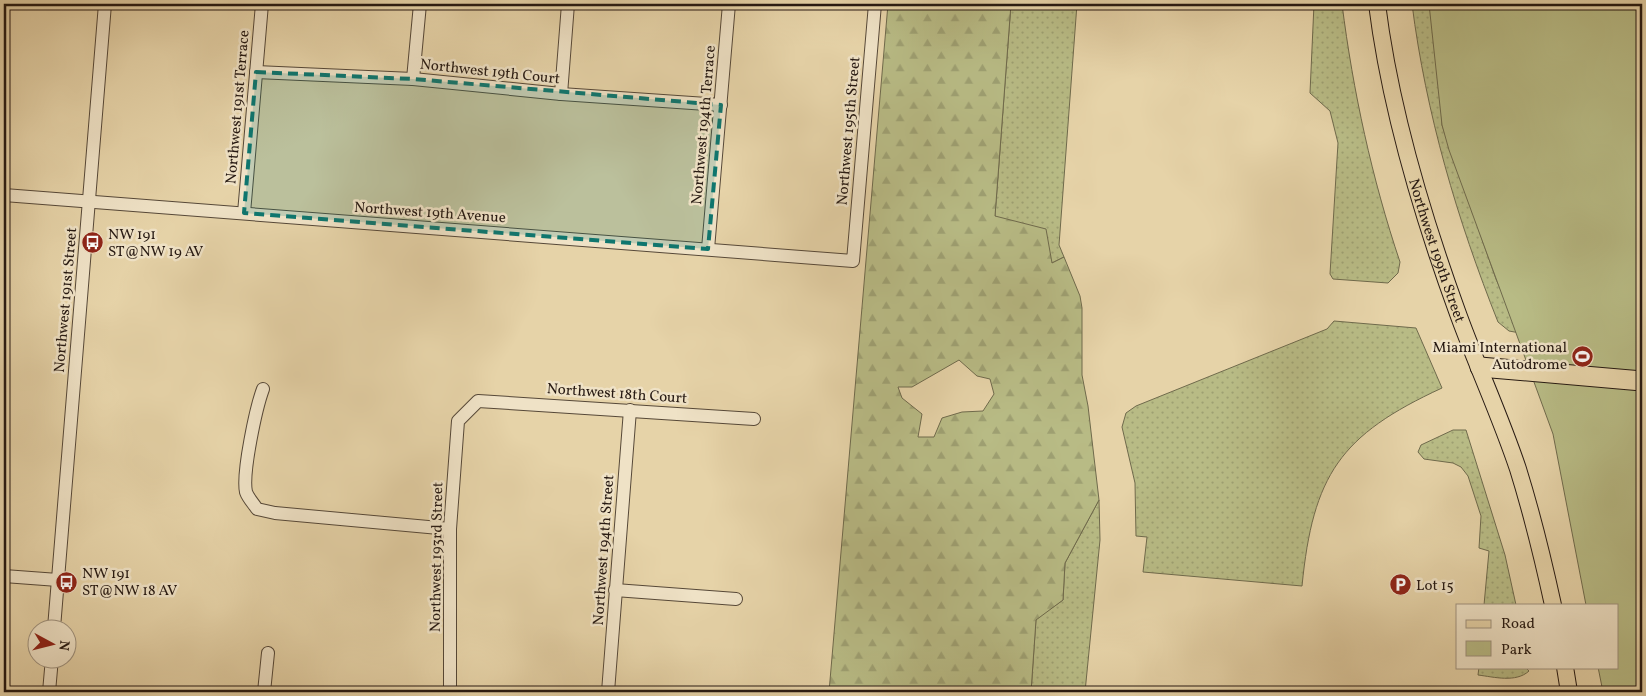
<svg xmlns="http://www.w3.org/2000/svg" width="1646" height="696" font-family="Vollkorn,serif">
  <style>
    .grass { fill: url(#grass-dots); stroke: #6f6a4c }
    .forest { fill: url(#forest-firs); stroke: #6f6a4c; fill-rule: evenodd }
    .green { fill: #b8bb85; stroke: #6f6a4c }
    .lines { fill: none; stroke-linecap: round; stroke-linejoin: round }
    .minor-casing { stroke: #564838; stroke-width: 14 }
    .major-casing { stroke: #261912; stroke-width: 18 }
    .highway-casing { stroke: #261912; stroke-width: 21 }
    .minor { stroke: #efe2c6; stroke-width: 12 }
    .major { stroke: #e6d3a8; stroke-width: 16 }
    .highway { stroke: #e6d3a8; stroke-width: 19 }
    .marked { fill: #0f766e; fill-opacity: 0.2; stroke: #0f766e; stroke-width: 4; stroke-dasharray: 10 6; stroke-linejoin: round }
    .labels { text-anchor: middle; stroke-width: 5; stroke-linejoin: round; paint-order: stroke }
    .street-label { font-size: 15px; fill: #261912; stroke: #efe2c6 }
    .poi-label { font-size: 15px; fill: #261912; stroke: #efe2c6; text-anchor: start }
  </style>
  <defs>
    <pattern id="grass-dots" width="8" height="8" patternUnits="userSpaceOnUse" patternTransform="scale(1.25)"><rect width="8" height="8" fill="#b8bb85"/><path d="M2 2h.1M6 6h.1" fill="none" stroke="#9ea072" stroke-width="1.8" stroke-linecap="round"/></pattern>
    <pattern id="forest-firs" width="22" height="20" patternUnits="userSpaceOnUse" patternTransform="scale(1.25)"><rect width="22" height="20" fill="#b8bb85"/><path d="M5 1l3.5 6h-7zM16 11l3.5 6h-7z" fill="#9ea072"/></pattern>
  </defs>
  <rect width="100%" height="100%" fill="#e6d3a8"/>
  <filter id="stains"><feTurbulence type="fractalNoise" baseFrequency=".004" numOctaves="4"/><feColorMatrix values="0 0 0 0 .2 0 0 0 0 .09 0 0 0 0 .02 0 0 0 .5 -.17"/></filter>
  <radialGradient id="worn" r=".72"><stop offset=".6" stop-color="#630" stop-opacity="0"/><stop offset="1" stop-color="#630" stop-opacity=".3"/></radialGradient>
  <g class="grass">
    <path d="M1011,4h66l-18,241 5,12 -12,6 -57,-47z"/>
    <path d="M1314,4h28c11,87 30,175 58,258l-2,11 -10,10 -55,-4 -3,-5 8,-131 -8,-32 -20,-18z"/>
    <path d="M1412,4h26l4,121 54,154 24,54 -11,-2 -11,-9c-41,-103 -72,-208 -86,-318z"/>
    <path d="M1334,321l82,7 26,60c-102,47 -129,87 -140,198l-159,-14 4,-35 -11,-1 -1,-53 -13,-56 4,-14 10,-7 191,-77z"/>
    <path d="M1453,430h13l39,125 11,50h-32l5,-54 -10,-3 2,-32 -13,-40 -7,-9 -8,-4 -29,-4 -6,-7 3,-7z"/>
    <path d="M1099,500l1,40 -15,152h-54l5,-73 27,-19 2,-37z"/>
    <path d="M1479,667h46l4,4c-13,12 -35,6 -51,4z"/>
  </g>
  <path class="forest" d="M888,4h123l-16,212 51,13 6,34 12,-6 16,39 2,12v67l6,31 11,94 -34,63 -2,37 -27,20 -5,72h-202zM959,360l18,16 13,3 4,15 -11,17 -21,1 -20,6 -8,19h-16l4,-23 -20,-16 -4,-11h14z"/>
  <path class="green" d="M1429,4h213v688h-39l-5,-25h19v-62h-31l-33,-171 -104,-284 -7,-25z"/>
  <g class="lines">
    <defs>
      <g id="minor">
        <path d="M256,72l157,7 148,15 160,11"/>
        <path d="M413,79l7,-75"/>
        <path d="M561,94l7,-90"/>
        <path d="M4,195l849,66 22,-257"/>
        <path d="M244,213l18,-209"/>
        <path d="M708,249l21,-245"/>
        <path d="M263,389c-7,19 -21,84 -17,103 2,6 8,12 11,17l18,4 175,16"/>
        <path d="M4,576l54,4"/>
        <path d="M615,590l121,9"/>
        <path d="M54,628l51,-624"/>
        <path d="M49,692l3,-34"/>
        <path d="M264,692l4,-39"/>
        <path d="M450,692v-163l8,-108 20,-20 276,18"/>
        <path d="M608,692l22,-282"/>
      </g>
      <g id="major">
        <path id="s1" d="M1377,4c13,104 44,208 80,307 19,53 43,104 61,158 14,45 25,90 35,136"/>
        <path d="M1565,667l4,25"/>
      </g>
      <path id="highway" d="M1480,367l162,14"/>
    </defs>
    <use href="#minor" class="minor-casing"/>
    <use href="#major" class="major-casing"/>
    <use href="#highway" class="highway-casing"/>
    <use href="#minor" class="minor"/>
    <use href="#major" class="major"/>
    <use href="#highway" class="highway"/>
  </g>
  <path class="marked" d="M256,72l157,7 308,26 -13,144 -464,-36z"/>
  <defs>
    <symbol id="bus-disc" viewBox="-11 -11 22 22"><circle r="9.5" fill="#8f2418" stroke="#efe2c6"/><path d="M-5-6H5V4H4V6H2V4H-2V6H-4V4H-5ZM-3.5-4V0h7V-4ZM-3.5 1.2v1.5H-2V1.2ZM2 1.2v1.5H3.5V1.2Z" fill="#fff"/></symbol>
    <symbol id="stadium-disc" viewBox="-11 -11 22 22"><circle r="9.5" fill="#8f2418" stroke="#efe2c6"/><path d="M0-5a6.5 5 0 1 0 0 10a6.5 5 0 1 0 0-10ZM-3.5-1.8h7v3.6h-7Z" fill="#fff"/></symbol>
    <symbol id="parking-disc" viewBox="-11 -11 22 22"><circle r="9.5" fill="#8f2418" stroke="#efe2c6"/><path d="M-3.5-5.5H1a3.5 3.5 0 0 1 0 7H-1V5.5H-3.5ZM-1-3.4V-.6H.8a1.4 1.4 0 0 0 0-2.8Z" fill="#fff"/></symbol>
  </defs>
  <g fill-rule="evenodd">
    <use href="#bus-disc" x="80" y="230" width="25" height="25"/>
    <use href="#stadium-disc" x="1570" y="344" width="25" height="25"/>
    <use href="#bus-disc" x="54" y="570" width="25" height="25"/>
    <use href="#parking-disc" x="1388" y="572" width="25" height="25"/>
  </g>
  <g class="labels">
    <g class="street-label">
      <text transform="translate(490 71) rotate(6)" y="5">Northwest 19th Court</text>
      <text transform="translate(237 107) rotate(-85)" y="5">Northwest 191st Terrace</text>
      <text transform="translate(703 125) rotate(-85)" y="5">Northwest 194th Terrace</text>
      <text transform="translate(848 131) rotate(-85)" y="5">Northwest 195th Street</text>
      <text transform="translate(430 212) rotate(4)" y="5">Northwest 19th Avenue</text>
      <text dy="5" stroke="none"><textPath href="#s1" startOffset="254">Northwest 199th Street</textPath></text>
      <text transform="translate(65 300) rotate(-85)" y="5">Northwest 191st Street</text>
      <text transform="translate(617 393) rotate(4)" y="5">Northwest 18th Court</text>
      <text transform="translate(603 550) rotate(-86)" y="5">Northwest 194th Street</text>
      <text transform="translate(436 557) rotate(-89)" y="5">Northwest 193rd Street</text>
    </g>
    <g class="poi-label">
      <text x="108" y="239">NW 191<tspan x="108" dy="17">ST@NW 19 AV</tspan></text>
      <text x="1567" y="352" text-anchor="end">Miami International<tspan x="1567" dy="17">Autodrome</tspan></text>
      <text x="82" y="578">NW 191<tspan x="82" dy="17">ST@NW 18 AV</tspan></text>
      <text x="1416" y="590">Lot 15</text>
    </g>
  </g>
  <rect width="1646" height="696" fill="none" stroke="#e6d3a8" stroke-width="20"/>
  <rect x="5" y="5" width="1636" height="686" fill="none" stroke="#261912" stroke-width="2.5"/>
  <rect x="10" y="10" width="1626" height="676" fill="none" stroke="#261912"/>
  <rect x="1456" y="604" width="162" height="65" fill="#efe2c6" stroke="#9f927e"/>
  <rect x="1466" y="620" width="25" height="8" fill="#e6d3a8" stroke="#9f927e"/>
  <text x="1501" y="628" font-size="15" fill="#261912">Road</text>
  <rect x="1466" y="641" width="25" height="15" fill="#b8bb85" stroke="#9f927e"/>
  <text x="1501" y="654" font-size="15" fill="#261912">Park</text>
  <g transform="translate(52 644) rotate(97)"><circle r="24" fill="#efe2c6" stroke="#9f927e"/>
  <path d="M0-4L9 19L0 12L-9 19Z" fill="#8f2418"/>
  <text y="-8" font-size="14" font-weight="bold" text-anchor="middle" fill="#261912">N</text>
  </g>
  <rect width="100%" height="100%" filter="url(#stains)"/>
  <rect width="100%" height="100%" fill="url(#worn)"/>
</svg>
